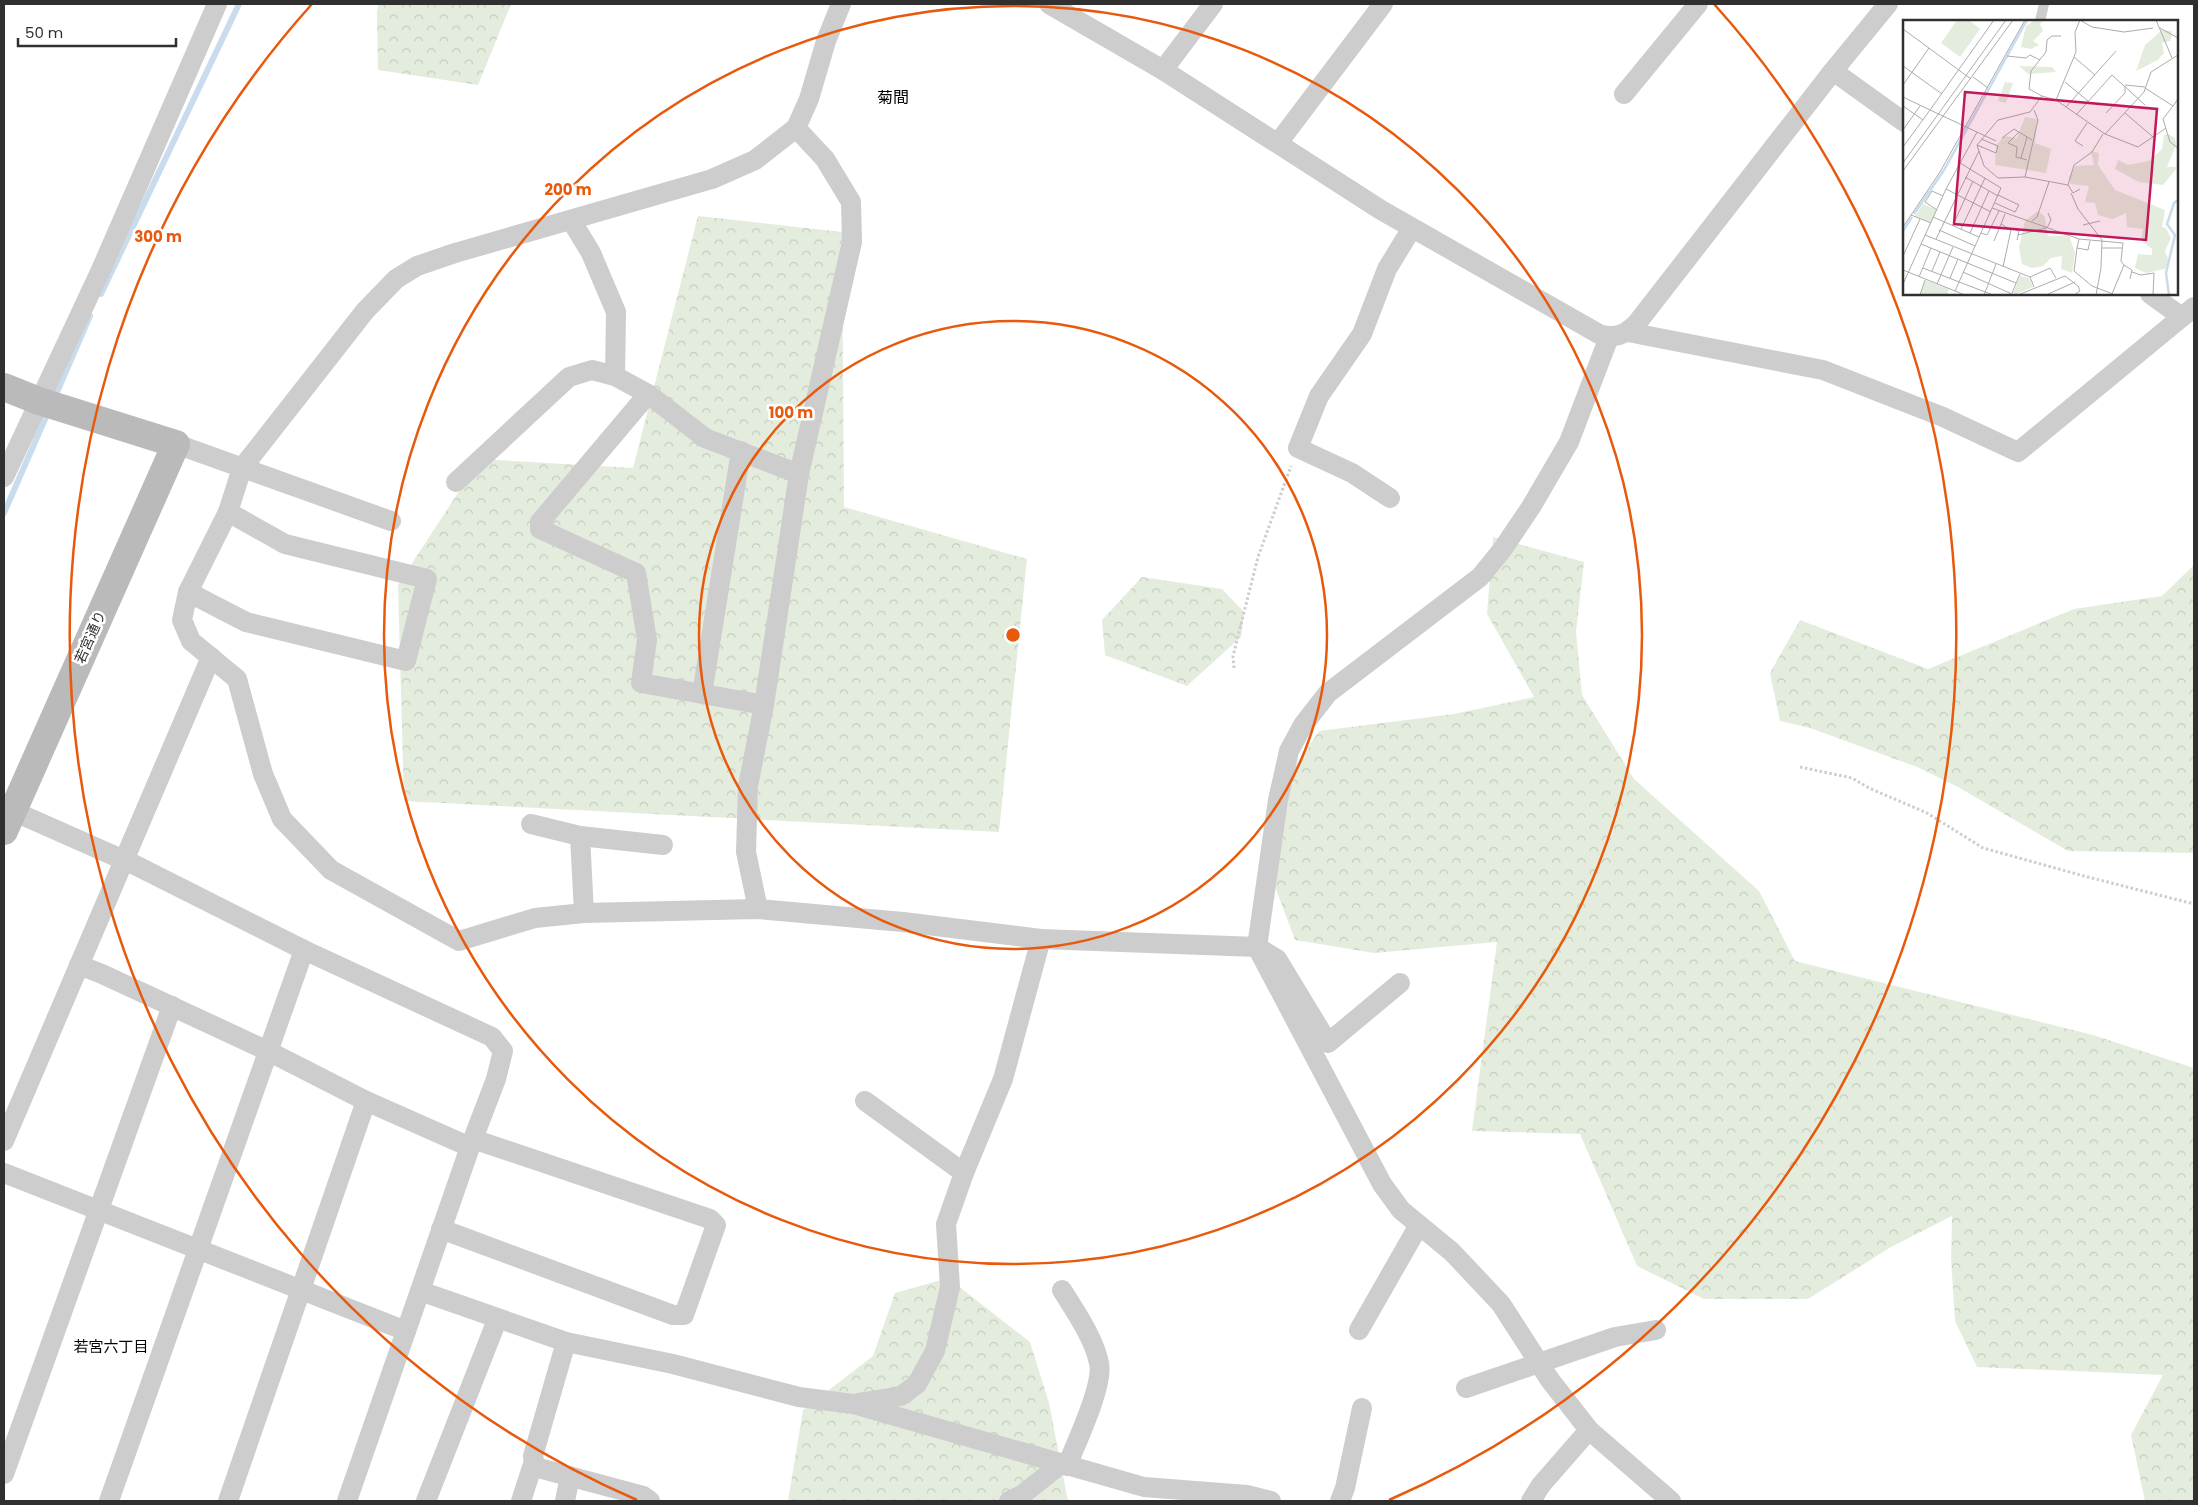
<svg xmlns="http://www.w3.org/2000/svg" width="2198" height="1505" font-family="Poppins,'Noto Sans JP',sans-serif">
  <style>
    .forest { fill: url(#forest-crowns) }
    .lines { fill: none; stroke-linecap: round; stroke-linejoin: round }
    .stream { stroke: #c9dced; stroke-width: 6 }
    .path { stroke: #cdcdcd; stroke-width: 3; stroke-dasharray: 2.5 2.5; stroke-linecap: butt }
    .lane { stroke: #cdcdcd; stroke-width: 10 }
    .street { stroke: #cdcdcd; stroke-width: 20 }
    .secondary { stroke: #bababa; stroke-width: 28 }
    .ring { fill: none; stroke: #e8590c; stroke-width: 2.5 }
    .labels { text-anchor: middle; stroke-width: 5; stroke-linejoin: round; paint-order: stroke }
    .street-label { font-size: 14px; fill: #303030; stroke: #fff }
    .neighbourhood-label { font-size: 15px; fill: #000; stroke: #fff }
    .quarter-label { font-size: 16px; fill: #000; stroke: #fff }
    .inset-river { fill: none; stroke: #c9dced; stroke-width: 2.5 }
    .inset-road { fill: none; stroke: #acacac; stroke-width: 1 }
    .view { fill: #c2185b; fill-opacity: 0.15; stroke: #c2185b; stroke-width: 2.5 }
    .inset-edge { fill: none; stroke: #303030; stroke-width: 2.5 }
    .centre { fill: #e8590c; stroke: #fff; stroke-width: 2.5 }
    .ring-label { font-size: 15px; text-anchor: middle; font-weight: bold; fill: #e8590c; stroke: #fff; stroke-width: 5; stroke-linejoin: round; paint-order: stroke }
  </style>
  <defs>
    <pattern id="forest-crowns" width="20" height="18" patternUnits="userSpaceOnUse" patternTransform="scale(1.25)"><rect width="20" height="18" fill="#e4eddd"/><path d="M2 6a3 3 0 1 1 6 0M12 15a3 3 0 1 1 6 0" fill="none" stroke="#c4ccbe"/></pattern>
  </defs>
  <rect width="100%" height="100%" fill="#fff"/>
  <g class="forest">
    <path d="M379,4h132l-33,81 -100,-15 -1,-59z"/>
    <path d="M698,216l144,16 2,275 183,52 -28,273 -595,-31 -6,-216 82,-126 153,9z"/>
    <path d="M1493,537l91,25 -8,70 6,63 52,84 125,112 36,70 298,74 101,33v433h-49l-14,-66 32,-60 -186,-8 -22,-46 -4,-63 1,-42 -61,31 -83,52h-104l-67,-33 -57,-132 -108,-3 25,-189 -123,11 -79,-13 -27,-72 8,-74 43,-63 135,-17 80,-17 -47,-83z"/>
    <path d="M2194,565v288l-126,-2 -110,-64 -41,-20 -107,-39 -30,-7 -10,-48 30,-53 128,49 146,-60 88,-13z"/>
    <path d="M1142,577l80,12 22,23 -3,25 -54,49 -82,-31 -3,-35z"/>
    <path d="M948,1278l82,64 19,61 19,98h-280l15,-91 70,-54 22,-63z"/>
  </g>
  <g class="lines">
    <g class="stream">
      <path d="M101,294l138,-290"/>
      <path d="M54,399l36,-83"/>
      <path d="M4,513l45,-103"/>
    </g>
    <g class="path">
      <path d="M1234,668l-1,-12 25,-99 33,-91"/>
      <path d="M1800,767l52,11 17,10 58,25 56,35 101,28 110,28"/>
    </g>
    <path class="lane" d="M2040,21l4,-17"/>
    <g class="street">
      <path d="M841,4l-15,37 -17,58 -13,29 -41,32 -43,19 -257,74 -38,13 -21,13 -31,32 -123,157 -14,44 -40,80 -6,28 9,21 46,38 26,95 19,45 49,51 128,71 76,-23 49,-5 174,-4 145,13 138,17 216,8 20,12 51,84 72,-60"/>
      <path d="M1049,4l114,66 218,140 218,124c16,5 26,1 38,-11l196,-252 55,-67"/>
      <path d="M1163,70l50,-66"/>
      <path d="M1833,71l71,51"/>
      <path d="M1624,94l74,-90"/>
      <path d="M1278,143l105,-139"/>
      <path d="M571,220l20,33 25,59 -1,64"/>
      <path d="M2150,294l32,23"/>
      <path d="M1628,332l195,38 120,47 75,35 176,-145"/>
      <path d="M1609,337l-40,105 -38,65 -29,43 -22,27 -152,116 -25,32 -14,26 -11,49 -21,147 125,237 19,26 51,42 49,52 49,76 39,50 82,71"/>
      <path d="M648,394l-108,128v7l96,44 11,67 -6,43 123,22"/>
      <path d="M176,444l215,77"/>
      <path d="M4,477l96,-205 117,-268"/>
      <path d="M456,482l113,-105 23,-7 23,6 33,18 57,44 94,36"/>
      <path d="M1390,498l-38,-25 -54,-25 21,-52 43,-62 25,-65 25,-41"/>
      <path d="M188,592l58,30 160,39 21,-82 -142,-35 -57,-32"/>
      <path d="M702,694l39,-243"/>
      <path d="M13,811l122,54 169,85 188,87 11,14 -7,28 -26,68 -123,354"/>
      <path d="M531,824l49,12 83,9"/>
      <path d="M580,836l4,77"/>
      <path d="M758,909l-12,-57 2,-66 16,-81 35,-231 53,-232 -1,-40 -26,-43 -29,-31"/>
      <path d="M79,965l23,9 166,77 98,50 104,46"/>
      <path d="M865,1101l99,72"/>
      <path d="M4,1141l207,-484"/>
      <path d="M4,1173l402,158"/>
      <path d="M441,1229l232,86h11l32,-90 -6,-6 -237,-80"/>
      <path d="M1062,1290c13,21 32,48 37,73 5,22 -23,80 -32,103"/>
      <path d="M420,1291l146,51 107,22 126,33 54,7 291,83 103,8 24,6"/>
      <path d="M1359,1330l60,-105"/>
      <path d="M566,1342l-33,114 2,11 108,29 7,5"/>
      <path d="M1466,1388l149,-51 41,-7"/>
      <path d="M858,1403l43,-7 16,-12 18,-33 15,-64 -4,-63 18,-51 39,-94 38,-140"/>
      <path d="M4,1474l168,-468"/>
      <path d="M109,1501l195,-551"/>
      <path d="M228,1501l138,-400"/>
      <path d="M426,1501l71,-181"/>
      <path d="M521,1501l13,-40"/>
      <path d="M565,1501l5,-25"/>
      <path d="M1009,1501l13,-6 39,-31"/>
      <path d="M1340,1501l5,-13 17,-80"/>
      <path d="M1531,1501l10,-16 48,-55"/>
    </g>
    <path class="secondary" d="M4,387l35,14 137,43 -172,387"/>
  </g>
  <g class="ring">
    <circle cx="1013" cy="635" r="314"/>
    <circle cx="1013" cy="635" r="629"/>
    <path d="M637 1500A943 943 0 0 1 312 4M1714 4A943 943 0 0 1 1389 1500"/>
  </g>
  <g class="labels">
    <g class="street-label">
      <text transform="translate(90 637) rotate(-66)" y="5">若宮通り</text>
    </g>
    <g class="neighbourhood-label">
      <text x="111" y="1352">若宮六丁目</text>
    </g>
    <g class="quarter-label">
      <text x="893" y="103">菊間</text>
    </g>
  </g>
  <g transform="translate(1903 20)">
    <rect width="275" height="275" fill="#fff"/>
    <path d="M54,0h12l11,9 -20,28 -19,-14zM20,184l14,6 -6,13 -16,-7zM117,256l9,2 4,9 -17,7 -3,-1zM22,260l24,9 -2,6h-27z" fill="#e4eddd"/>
    <path d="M132,0h8l-3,4 3,7 -10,10 6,4 -8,4 -10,-2 5,-21zM259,10l10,1v4l-2,6 -8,2 2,10 -6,7 -22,11 9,-26zM116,46l33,1 4,5 -28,2zM102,62l8,1 -7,20 -8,-2zM122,97l12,2 -2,24 16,6 -5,24 -51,-8 1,-19 8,-10 13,2zM265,114l7,4 1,7 -9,22h11l-15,18 -24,-3 -24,-13 3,-9 10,5 21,-4 13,-12 2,-14zM188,131l8,2 -1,12 17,25 50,20 -3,17 4,1 5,10 -6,13 4,10 -4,8 -19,4 -11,-5 3,-14 14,1v-6l-11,-9 2,-11 -16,-2 -1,-14 -13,6 -15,-4 -3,-12 -10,-1 4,-16 -18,-2 -2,-6 6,-12 19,-1zM135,191l7,6 3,19 21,-1 6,18 -3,20 -11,-4 1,-13 -11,2 -8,8 -11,2 -10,-4 -3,-17 6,-26z" fill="#e4eddd"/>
    <path class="inset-river" d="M11,194l30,-44 83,-150M0,211l9,-14M266,275l-3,-22 9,-38 -8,-11 7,-21 4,-3"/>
    <path class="inset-road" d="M177,0l12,7 32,5 29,-4M253,0l16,38M257,8l18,10M0,9l68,50M104,36l19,2 4,-3 10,5M171,37l21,18M0,46l39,28M70,57l15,11M162,62l23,19M0,65l26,-37M222,65l20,2M242,68l28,18 5,-7M139,76l-13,-7 2,-18 15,-19 1,-12 5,-4h9M0,77l27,13 64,-90M153,80l20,-48 -1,-20 5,-12M0,86l20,14M270,86l-10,13 7,23 8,6M163,87l50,-56M203,93l19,-20v-7M222,93l28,24M173,95l36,-40 33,30M0,110l17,-24M116,112l-11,11 9,4 -1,10 11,3M202,114l33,13 28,-19M99,118l12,-9 18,11M74,125l19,8 2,-7 -17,-7M180,126l-8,-5 12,-18M0,127l27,-37 66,31M118,138l6,-21M0,143l103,-143M0,151l110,-151M62,157l33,19M122,157l13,-57 -4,-10M165,165l6,-20 18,-13 11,-18M43,169l45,23M177,169l-7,4 -5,-8 -43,-8 -27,1 -14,-12 -7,-21 21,-25 32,-8 12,-16 14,4 49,34 39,-42 7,-20 27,-17M168,173l7,16 24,31 -1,28 -5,27M92,183l20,9 4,-7 -21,-10M89,188l87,31 44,4 -2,18 3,4 -12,29M34,190l-12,-8 7,-11 11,5M8,195l20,8M30,197l46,20M129,201l5,-4 12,-35M50,205l20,-44M180,205l17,-4M0,207l37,-55 85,-152M107,208l9,3 -2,9M144,208l4,-8 -3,-7M58,209l24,-51M36,210l36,16M67,213l19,-42M78,213l6,2 12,-24M22,215l105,42 4,10M115,215l28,-7M33,219l43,-88M176,219l-2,9 11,2 2,-9M91,221l7,-17M18,224l95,39M174,228l-3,23 18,15 21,8M199,228h20M0,236l17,-37M221,245l8,5 -2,9M100,247l8,-37 -10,-6 4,-10M20,248l70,27M0,250l62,25M29,251l8,-19M60,252l51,23M229,252l9,3 13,-2 -1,22M16,257l12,-29M127,257l20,-9 6,10M47,258l8,-19M0,264l43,-95 31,-57M34,264l16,-37M52,271l46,-103 -41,-25M109,273l8,-19M17,275l5,-15M81,275l12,-31M115,275l47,-19 13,10 2,5 -6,4M143,275l29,-13"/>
    <path class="view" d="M62,72l192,17 -11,131 -192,-16z"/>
    <rect width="275" height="275" class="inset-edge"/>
  </g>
  <circle cx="1013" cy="635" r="8" class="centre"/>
  <g class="ring-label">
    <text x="568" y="195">200 m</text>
    <text x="158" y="242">300 m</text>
    <text x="791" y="418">100 m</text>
  </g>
  <rect width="2198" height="1505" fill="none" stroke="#303030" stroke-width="10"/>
  <path d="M18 38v8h158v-8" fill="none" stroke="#303030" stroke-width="2.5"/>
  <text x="25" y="38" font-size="15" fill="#303030" stroke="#ffffff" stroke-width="4" paint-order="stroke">50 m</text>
</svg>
